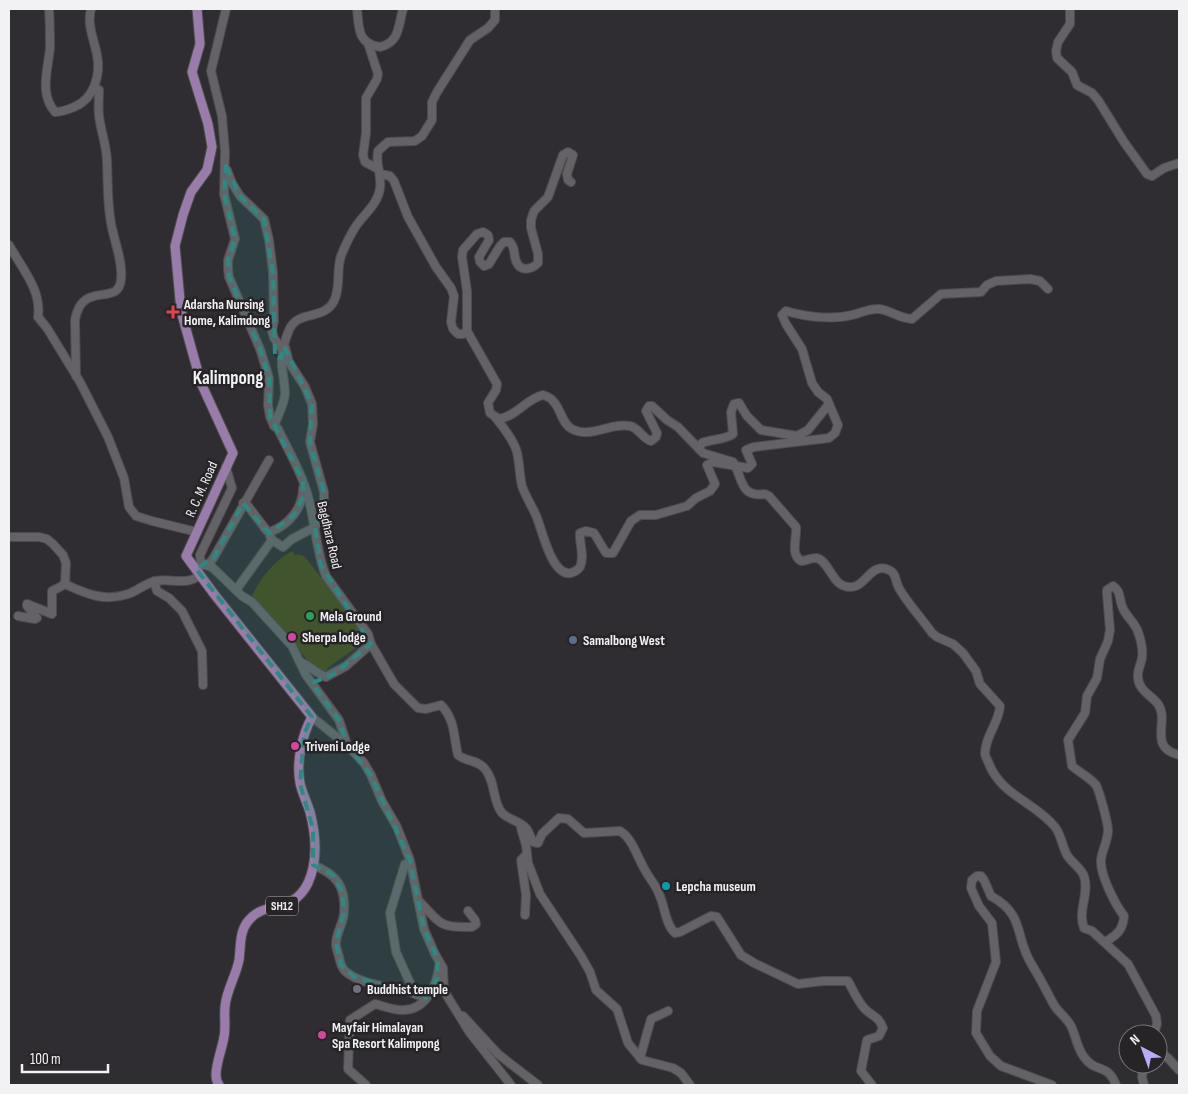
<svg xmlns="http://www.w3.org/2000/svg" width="1188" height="1094" font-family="'Sofia Sans Condensed',sans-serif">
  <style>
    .green { fill: #454818 }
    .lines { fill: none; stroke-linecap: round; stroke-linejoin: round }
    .minor-casing { stroke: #4c4b4d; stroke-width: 10 }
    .major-casing { stroke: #4c4b4d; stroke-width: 11 }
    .minor { stroke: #646266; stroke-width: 8 }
    .major { stroke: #997ca9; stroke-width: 9 }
    .marked { fill: #318882; fill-opacity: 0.2; stroke: #318882; stroke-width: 4; stroke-dasharray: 10 6; stroke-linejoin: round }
    .health-dot { fill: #e0444e; stroke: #262427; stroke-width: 2 }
    .leisure-dot { fill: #2e9e5b; stroke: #262427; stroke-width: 2 }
    .hotel-dot { fill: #d1479c; stroke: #262427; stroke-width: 2 }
    .service-dot { fill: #5c6f8a; stroke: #262427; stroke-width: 2 }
    .culture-dot { fill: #0f9aa8; stroke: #262427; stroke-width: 2 }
    .worship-dot { fill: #6b7280; stroke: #262427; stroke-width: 2 }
    .labels { text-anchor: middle; stroke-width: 5; stroke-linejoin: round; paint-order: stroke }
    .shield { fill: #262427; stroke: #b5b4b6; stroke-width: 1 }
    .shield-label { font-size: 12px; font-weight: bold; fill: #f2f1f3 }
    .poi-label { font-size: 14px; font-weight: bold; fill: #f2f1f3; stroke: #262427; text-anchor: start }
    .street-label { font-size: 14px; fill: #f2f1f3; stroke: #262427 }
    .district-label { font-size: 19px; font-weight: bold; fill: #f2f1f3; stroke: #262427 }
  </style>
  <rect width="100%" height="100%" fill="#2f2d31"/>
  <path class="green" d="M292,551l4,5 1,-2 7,2 63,79 2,7 -8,2 -32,23 -2,2v5l-10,-3 -65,-75c9,-19 21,-34 40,-45z"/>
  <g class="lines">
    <defs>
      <g id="minor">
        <path d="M49,9c1,13 1,26 1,39 -2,21 -11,46 5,64 7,0 12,-2 19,-5 20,-8 27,-32 23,-52 -2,-11 -6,-20 -7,-31 -1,-5 0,-10 1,-15"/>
        <path d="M226,9l-15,62 11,45 3,36 -1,42 11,45 -7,21v9l1,8 31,72 9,29 -1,27 2,12 4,9 4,3c10,21 23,42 29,64 8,26 9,59 19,83l42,58 3,10 23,40 24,24 8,1 15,-4c15,16 12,31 17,50 8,7 19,4 27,14 11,13 7,32 17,44 7,7 18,8 24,15 3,3 4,9 7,14l5,1 4,-9 17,-16 9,1 16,14 36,-2c13,8 17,26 25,39 4,8 11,15 14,24 6,12 6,30 16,39l5,-1 31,-16 6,1 24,38 13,8 44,21 25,-3h25c5,9 9,19 16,27 8,9 14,7 19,20l-4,8 -12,4 -6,31 11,14"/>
        <path d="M357,9c2,18 0,35 23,38 20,-5 18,-21 23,-38"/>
        <path d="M1070,9v15l-12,18 -2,9 1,7 15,14 5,13 15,8 6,7 26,42 23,32 5,2 12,-8 15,-5"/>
        <path d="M368,43l10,31 -1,5 -11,19v35l-3,22 2,7 13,7"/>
        <path d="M227,170l5,13 8,13 24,23 5,21 4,32 1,49 -2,10 2,7 9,13"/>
        <path d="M380,174l10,2 4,5 14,36 28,50 15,21 3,8 -3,26 2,7 5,5h5l4,-3"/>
        <path d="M571,182l-3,-2 -1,-6 6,-19 -5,-3 -5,3 -15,42 -14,14 -3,9v8l7,26v9c-7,7 -18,9 -22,-2 -3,-8 0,-12 -6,-19h-6l-4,4 -11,18 -5,2 -4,-4 -1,-5 10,-17 -1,-5 -5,-3 -6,2 -14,16 -1,7 5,34v40l30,53 -1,6 -8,13 2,10 9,6c18,-3 27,-20 44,-24 3,1 8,3 10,6 8,8 9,23 19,28 18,10 39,-7 58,-3 9,2 13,13 21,15l5,-4 1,-4 -11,-22 3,-5h3l15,14 11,7 25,26 30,9c10,15 6,36 32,32l4,2 27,31c1,12 -6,27 5,34 4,0 10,-3 15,-3 11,1 16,23 26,27 23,11 26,-25 47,-15 7,3 6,9 9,16 5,12 26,35 34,47l5,4 16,7 10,9 13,18 4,13 20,22c-1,17 -15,30 -15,48 0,3 3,6 4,10 13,32 46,38 66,63 6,7 7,19 12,28 4,7 14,13 17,21 6,17 -7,35 0,52l8,3 36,33 28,52 1,8 -3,10"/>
        <path d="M9,245c12,22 33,45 29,72l9,11 33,54 28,55 16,41 5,29 7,9 16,5 45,11"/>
        <path d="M76,376l-1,-56c7,-41 44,-12 46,-41 2,-18 -7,-38 -10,-56 -4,-21 -3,-41 -4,-61 0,-15 -6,-30 -8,-46 -1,-8 0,-18 0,-26l-5,-2"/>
        <path d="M495,417c8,10 16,19 21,32 4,12 3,25 6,37 4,12 11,21 15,32 5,12 15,59 34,55 3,-1 7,-3 9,-6 5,-10 -1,-24 0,-34l6,-2 8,2 12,20h7l18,-32 9,-6h16l31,-9 9,-8 14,-7 5,-7 -8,-19 6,-3 35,6 4,-4 -6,-14 8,-3 75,-9 6,-5 3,-8 -11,-26 -9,-7 -6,-9 -10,-34 -16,-25 -4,-9 4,-4c20,6 46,9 66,4 10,-2 17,-7 27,-6 11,1 19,9 33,10l29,-25 40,-2 6,-7 9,-4 34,-2 10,2 8,8"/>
        <path d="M274,426c4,-11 10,-21 11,-32 0,-9 -2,-18 -3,-27 -1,-12 2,-25 7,-37 9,-21 35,-9 45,-29 7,-13 2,-31 7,-45 4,-10 9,-21 15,-30 9,-13 22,-22 24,-38 2,-13 -5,-24 -2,-37l10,-9 27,-1 7,-5 10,-16v-18l5,-10 33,-52 18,-12 7,-8v-11"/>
        <path d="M699,449l3,-6c10,-4 22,-3 31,-9l-2,-22 3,-8 5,-1 8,13 14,14 36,6 11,-6 21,-26"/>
        <path d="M243,503l5,3 19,25 3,1c19,-7 33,-24 33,-44"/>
        <path d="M9,537h30l8,2 6,5 10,11 3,8 -1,21c21,10 40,18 63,10 9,-3 18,-11 28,-13 15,-3 31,5 44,-6"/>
        <path d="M272,540l11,7 9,-8 23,-12 8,-15 1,-9v-11l-14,-50 3,-18 -1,-20 -7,-17 -16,-25 -4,-15"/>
        <path d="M204,564h5l5,-7 55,-97"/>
        <path d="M201,565l-1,-10 32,-67 -6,-21"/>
        <path d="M196,569l8,-5 9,4 29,28 10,6 40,44 14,29 33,45 8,24"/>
        <path d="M154,581l3,10 12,7 13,13 20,40 1,34"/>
        <path d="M236,590l36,-50 -2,-4"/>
        <path d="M18,616l17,3 2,-1 -10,-12v-2l25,10v-23l10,-5 3,-3"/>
        <path d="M300,662c10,4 16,11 26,15l20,-11 25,-22"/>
        <path d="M312,717l36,29 16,17 7,12 11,26 15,26 13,33 14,69 11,25 8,14 1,23 26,42 41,52"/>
        <path d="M521,828l5,17 2,18 12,31 41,62 9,16 6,18 21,19 11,34 14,17 31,8 8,5 9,12"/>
        <path d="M405,864l-15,49 6,39 19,42"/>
        <path d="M313,865c23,9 33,21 31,47 0,10 -7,19 -8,30 -1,4 2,10 3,15 1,5 2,10 6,14 14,13 44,16 62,20 6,2 13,5 19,7"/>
        <path d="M418,900c23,23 19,28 54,27l4,-3 -1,-4 -7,-9"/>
        <path d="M525,915l1,-20 -5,-35 5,-5"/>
        <path d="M1105,942c12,-7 18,-12 19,-26 -9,-12 -24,-41 -23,-56 1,-10 7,-19 7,-30 0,-7 -9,-40 -12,-45 -6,-7 -17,-13 -24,-19l-4,-26 17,-27 2,-17 10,-18 3,-19 8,-18 2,-11 -3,-36v-4l6,-4c8,5 6,12 9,20 3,10 13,16 16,26 3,8 5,18 4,26 -1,6 -5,13 -4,19 0,13 13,18 20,27 12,17 -11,43 21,51"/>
        <path d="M463,1016l35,38 40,31"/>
        <path d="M1158,1050l10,8 11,12"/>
        <path d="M640,1058l11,-39 17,-8"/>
        <path d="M1144,1064l-2,13 2,8"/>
        <path d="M366,1085l-18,-16 2,-49 25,-16c8,2 18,6 27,6 23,1 35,-24 37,-44"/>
        <path d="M1052,1085l-51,-19 -11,-10 -14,-23 1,-22 19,-49 -4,-39 -13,-17 -8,-18 1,-8 5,-4h4l3,4 7,16c35,19 23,41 41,69 8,13 15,27 22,40 5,8 13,13 17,21 5,10 6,22 13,31 12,17 23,5 32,28"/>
      </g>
      <path id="major" d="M197,9l3,35 -8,28 16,52 4,23 -5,23 -16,22 -8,23 -8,31 6,65 20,72 32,70 -47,103 28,38 98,123c-10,18 -16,45 -12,66 2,10 7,19 10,29 6,23 8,49 -2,71 -15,31 -42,17 -59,37 -10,11 -8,26 -10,40 -3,16 -13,31 -14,47 -1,10 1,20 -1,30 -2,12 -8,26 -8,38 0,4 1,7 3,10"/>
    </defs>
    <use href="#minor" class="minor-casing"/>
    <use href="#major" class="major-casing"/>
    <use href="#minor" class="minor"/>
    <use href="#major" class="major"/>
  </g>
  <path class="marked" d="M226,166l14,30 24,23 9,53 2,85 6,1 3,-12 28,58 -2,38 14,50 -1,20 -8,15 6,38 50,79 -37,30 -22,9 27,37 9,26 23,29 39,85 14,69 14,30 -1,20 -11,19 -72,-21 -13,-12 -5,-23 8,-30 -2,-20 -9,-17 -20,-10v-36l-13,-45 4,-50 8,-17 -116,-148 18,-12 29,-54 26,30 24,-17 10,-19v-16l-33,-64 -1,-39 -9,-29 -31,-72 -1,-17 7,-21 -11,-45z"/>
  <path class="health-dot" d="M170.5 304.5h5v5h5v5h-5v5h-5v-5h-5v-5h5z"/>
  <circle class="leisure-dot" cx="310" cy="616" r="5"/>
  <g class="hotel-dot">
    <circle cx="292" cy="637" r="5"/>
    <circle cx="295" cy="746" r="5"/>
    <circle cx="322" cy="1035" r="5"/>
  </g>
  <circle class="service-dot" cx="573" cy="640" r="5"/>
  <circle class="culture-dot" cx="666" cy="886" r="5"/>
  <circle class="worship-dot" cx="357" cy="989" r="5"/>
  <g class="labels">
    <rect class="shield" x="266" y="896.5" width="32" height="19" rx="4"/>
    <g class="shield-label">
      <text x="282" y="910">SH12</text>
    </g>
    <g class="poi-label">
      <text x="184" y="309">Adarsha Nursing<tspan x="184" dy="16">Home, Kalimdong</tspan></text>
      <text x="320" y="621">Mela Ground</text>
      <text x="302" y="642">Sherpa lodge</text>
      <text x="583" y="645">Samalbong West</text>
      <text x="305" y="751">Triveni Lodge</text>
      <text x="676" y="891">Lepcha museum</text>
      <text x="367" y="994">Buddhist temple</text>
      <text x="332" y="1032">Mayfair Himalayan<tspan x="332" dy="16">Spa Resort Kalimpong</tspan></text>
    </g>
    <g class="street-label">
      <text transform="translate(201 489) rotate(-66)" y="5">R. C. M. Road</text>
      <text transform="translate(330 535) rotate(77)" y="5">Bagdhara Road</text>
    </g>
    <g class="district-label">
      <text x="228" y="384">Kalimpong</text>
    </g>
  </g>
  <rect width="1188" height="1094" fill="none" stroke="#f2f1f3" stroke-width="20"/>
  <g transform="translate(1143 1049) rotate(319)"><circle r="24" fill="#262427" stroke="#787679"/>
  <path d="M0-4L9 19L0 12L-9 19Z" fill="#bcaaf6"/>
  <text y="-8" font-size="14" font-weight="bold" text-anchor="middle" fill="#f2f1f3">N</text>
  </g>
  <path d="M22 1064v8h86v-8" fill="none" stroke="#f2f1f3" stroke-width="2.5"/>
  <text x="30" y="1064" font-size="15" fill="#f2f1f3" stroke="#262427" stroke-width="4" paint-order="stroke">100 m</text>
</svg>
